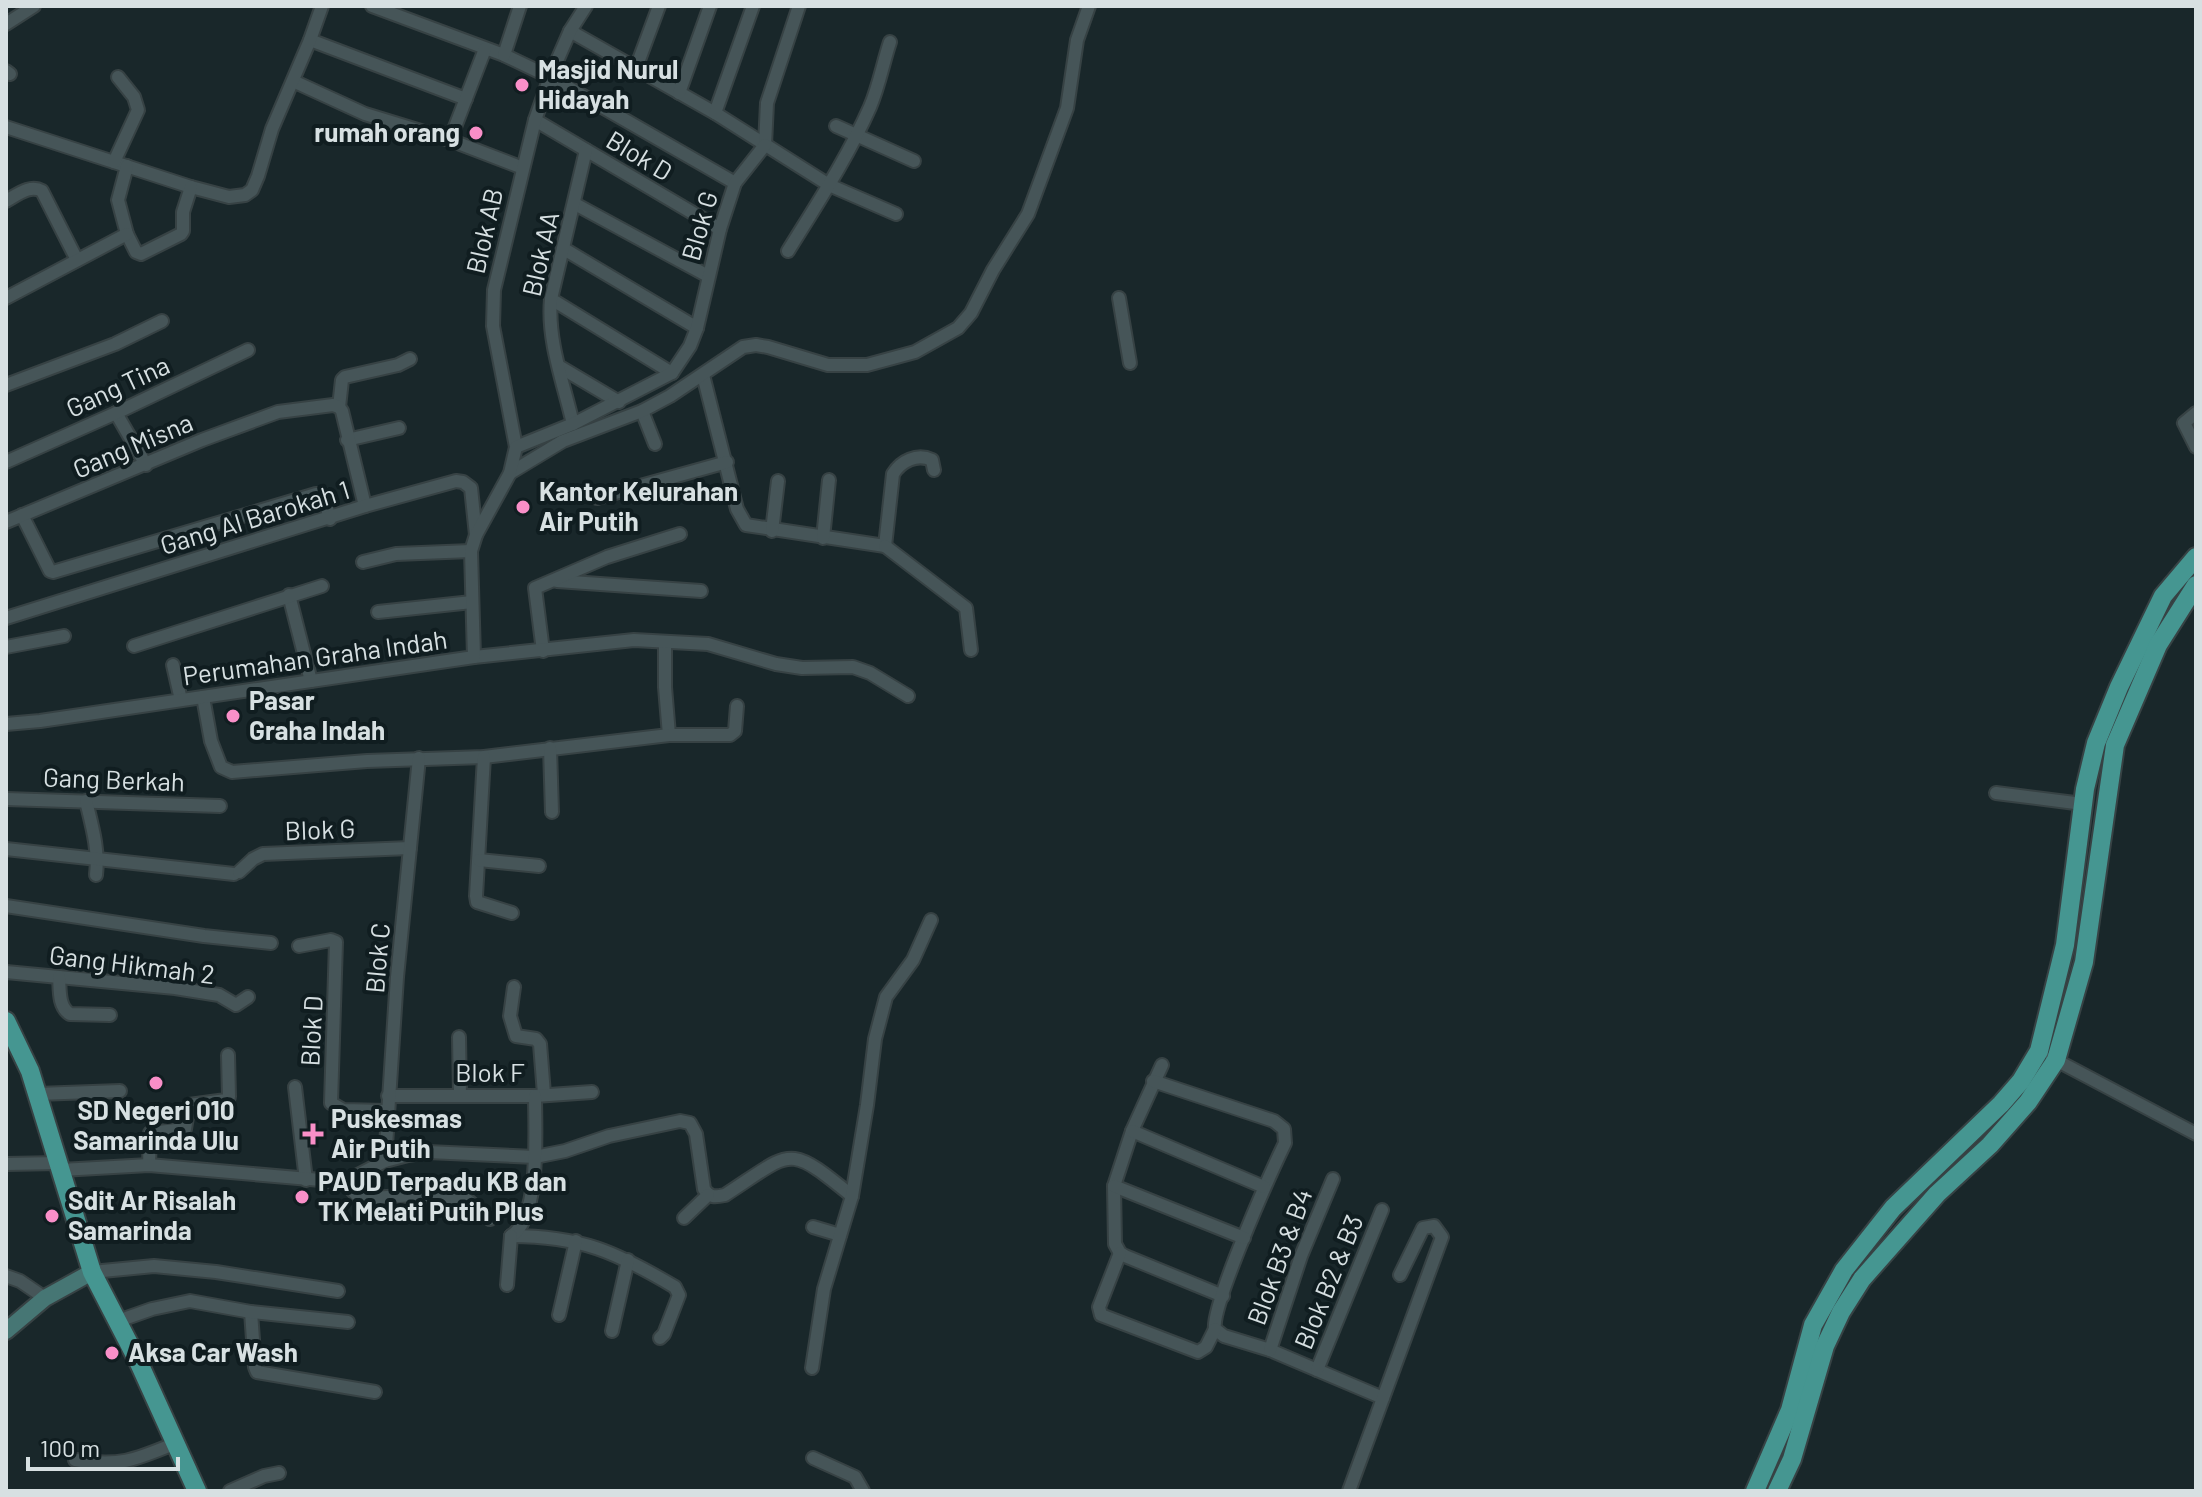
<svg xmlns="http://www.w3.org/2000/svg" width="2202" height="1497" font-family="Barlow,sans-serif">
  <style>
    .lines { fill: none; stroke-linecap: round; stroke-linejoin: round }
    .minor-casing { stroke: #374244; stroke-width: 16 }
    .secondary-casing { stroke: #374244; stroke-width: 20 }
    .primary-casing { stroke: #374244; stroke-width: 22 }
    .minor { stroke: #465558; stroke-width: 12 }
    .secondary { stroke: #467674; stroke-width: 16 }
    .primary { stroke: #459691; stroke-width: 18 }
    .poi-dot { fill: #f98fc8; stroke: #101d20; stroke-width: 3 }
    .labels { text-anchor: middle; stroke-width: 8; stroke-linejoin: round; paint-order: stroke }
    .poi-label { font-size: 26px; font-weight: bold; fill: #d7e0e2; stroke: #101d20; text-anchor: start }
    .street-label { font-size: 26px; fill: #d7e0e2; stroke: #101d20 }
  </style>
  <rect width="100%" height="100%" fill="#19272a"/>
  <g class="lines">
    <defs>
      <g id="minor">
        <path d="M372,6l132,49 46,22 185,106"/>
        <path d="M6,24l28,-18"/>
        <path d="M570,31l145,82 114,72 67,29"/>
        <path d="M310,40l156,59"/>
        <path d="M504,55l16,-49"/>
        <path d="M636,68l23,-62"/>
        <path d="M6,71l4,3"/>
        <path d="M293,81l72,33 85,26 73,28"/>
        <path d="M679,93l31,-87"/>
        <path d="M715,113l38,-107"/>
        <path d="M535,120l185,109"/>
        <path d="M836,126l78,35"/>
        <path d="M6,127l185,60 38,10 16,-2 7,-5 6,-14 14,-47 38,-89 12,-34"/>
        <path d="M450,140l35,-91"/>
        <path d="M765,145l2,-42 32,-97"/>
        <path d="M114,162l24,-52 -4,-13 -16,-20"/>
        <path d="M127,166l-9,34 9,34 9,18 5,2 40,-20 2,-3v-19l8,-25"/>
        <path d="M6,201c11,-6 24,-17 36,-10l35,69"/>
        <path d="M575,204l133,72"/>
        <path d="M564,249l133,79"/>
        <path d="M788,251c29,-47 60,-94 82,-144 9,-21 13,-44 20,-65"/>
        <path d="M6,298l121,-64"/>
        <path d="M1119,298l11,65"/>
        <path d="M551,299l121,74"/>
        <path d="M560,367l59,35"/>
        <path d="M703,375l34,134 9,16 139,21 8,-72c8,-13 24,-21 39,-14l2,10"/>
        <path d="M6,385l109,-41 47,-23"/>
        <path d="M339,407l3,-27 3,-3 53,-12 12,-6"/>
        <path d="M642,411l13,33"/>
        <path d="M116,413l30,52"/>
        <path d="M2196,413l-12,10 12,24"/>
        <path d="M573,424c-9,-40 -26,-83 -22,-125l35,-149"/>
        <path d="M347,440l52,-12"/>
        <path d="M516,447l-23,-121 1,-36 41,-170 15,-43 20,-46 16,-25"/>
        <path d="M6,462l110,-49 132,-63"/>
        <path d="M510,473l53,-32 79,-30 28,-15 73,-49 13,-2 12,2 60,18h39l48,-13 43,-24 13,-15 22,-43 35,-56 39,-106 10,-68 12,-34"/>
        <path d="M597,498l130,-36"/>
        <path d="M22,515l28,56 3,1 263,-78h7l7,25"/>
        <path d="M6,522l196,-82 76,-28 55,-7 6,2 3,4 23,95"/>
        <path d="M772,531l6,-50"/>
        <path d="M823,538l6,-58"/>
        <path d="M885,546l81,62 5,42"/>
        <path d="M363,562l33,-8 75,-3"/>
        <path d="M557,581l144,10"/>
        <path d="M289,595l22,86"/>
        <path d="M378,612l94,-10"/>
        <path d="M6,618l359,-112 91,-25 7,1 8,6 5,47"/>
        <path d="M665,643v44l4,48"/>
        <path d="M134,646l188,-60"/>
        <path d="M6,647l58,-11"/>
        <path d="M543,651l-8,-63 72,-31 73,-23"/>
        <path d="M474,657l160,-17 74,4 68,20 26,4 51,-1 17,6 38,23"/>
        <path d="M173,665l8,35"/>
        <path d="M203,697l8,44 10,26 11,5 135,-11 117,-4 185,-22h61l5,-4 2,-25"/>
        <path d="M6,724l34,-3 434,-64 -3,-106 5,-16 34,-62 6,-26 57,-23 99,-51 18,-27 7,-18 23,-99 15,-46 30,-38"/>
        <path d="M550,748l2,64"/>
        <path d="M484,757l-8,139 1,6 35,11"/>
        <path d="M1996,793l87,11"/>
        <path d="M6,799l214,7"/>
        <path d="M86,801c6,25 13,48 10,74"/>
        <path d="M6,849l228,25"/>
        <path d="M479,860l60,6"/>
        <path d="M239,872l14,-13 10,-5 147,-6"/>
        <path d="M6,906l198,30 67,7"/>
        <path d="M299,946l32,-6 5,2 -5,161 12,7 44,1"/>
        <path d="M6,972l169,16 44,7 17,10 12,-8"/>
        <path d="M59,977c1,12 -1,30 11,37l40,1"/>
        <path d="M514,987l-4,29 6,20 20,3 4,5 4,50"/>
        <path d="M459,1037l1,58"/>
        <path d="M2052,1058l144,76"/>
        <path d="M1162,1065l-30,66 -18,55 1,58 5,9 5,3 98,40"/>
        <path d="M1153,1081l121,40 10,8 1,14c-14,29 -74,163 -70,186l9,7 46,14 113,48"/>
        <path d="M295,1087l11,93"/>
        <path d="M37,1094l83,-3"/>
        <path d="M388,1096h147l57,-4"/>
        <path d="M1132,1131l132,56"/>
        <path d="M385,1161l12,-184 22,-219"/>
        <path d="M6,1164l53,-1"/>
        <path d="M149,1165l1,-32 35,-4 4,-24 37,-5 3,-3 -1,-42"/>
        <path d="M61,1170l88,-5 195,17 41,-21 23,-6 20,-3 107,5 30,-6 44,-15 71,-15 10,2 6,11 8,55c6,9 11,8 21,6 68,-44 61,-53 127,1"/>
        <path d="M344,1182l17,17 52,-4 52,3 25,21"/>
        <path d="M1114,1186l130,52"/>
        <path d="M684,1218l24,-23"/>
        <path d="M813,1227l27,8"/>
        <path d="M511,1236c70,0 105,16 164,51l4,8 -15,39 -4,4"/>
        <path d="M511,1236c30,-19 24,-106 24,-140"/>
        <path d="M1120,1253l-21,54 2,8 97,37 8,-5 9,-18"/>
        <path d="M92,1272l62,-6 62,6 122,19"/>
        <path d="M6,1276l14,5 25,17"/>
        <path d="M507,1285l4,-49"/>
        <path d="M251,1312l4,55 2,5 118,20"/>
        <path d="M559,1315l17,-74"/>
        <path d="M118,1321l34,-12 38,-8 61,11 97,10"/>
        <path d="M612,1331l16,-71"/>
        <path d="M1270,1350l31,-94 32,-77"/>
        <path d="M812,1368l12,-79 28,-93 15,-91 8,-66 11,-42 27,-37 18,-40"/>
        <path d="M1317,1370l65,-160"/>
        <path d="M813,1458l42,19 8,14"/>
        <path d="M75,1460c45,7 60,0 101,-17"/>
        <path d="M230,1491l34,-15 15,-3"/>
        <path d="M1349,1491l93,-254 -8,-11 -11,2 -23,47"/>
      </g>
      <path id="secondary" d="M6,1331l39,-33 47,-26"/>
      <g id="primary">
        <path d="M6,1021l24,50 62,201 47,91 58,128"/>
        <path d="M1755,1491l35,-81 23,-85 31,-55 49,-62 108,-104 20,-23 18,-30 26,-106 20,-156 11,-46 23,-56 44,-91 33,-39"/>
        <path d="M1777,1491l15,-32 33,-113 16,-34 21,-33 75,-85 53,-49 38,-43 28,-42 28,-98 31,-217 43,-100 38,-60"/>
      </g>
    </defs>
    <use href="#minor" class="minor-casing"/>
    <use href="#secondary" class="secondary-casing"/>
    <use href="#primary" class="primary-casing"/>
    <use href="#minor" class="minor"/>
    <use href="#secondary" class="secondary"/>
    <use href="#primary" class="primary"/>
  </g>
  <g class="poi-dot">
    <circle cx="522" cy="85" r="8"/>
    <circle cx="476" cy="133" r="8"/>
    <circle cx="523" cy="507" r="8"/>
    <circle cx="233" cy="716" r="8"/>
    <circle cx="156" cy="1083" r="8"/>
    <path d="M309 1122h8v8h8v8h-8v8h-8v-8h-8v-8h8z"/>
    <circle cx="302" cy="1197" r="8"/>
    <circle cx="52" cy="1216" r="8"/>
    <circle cx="112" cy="1353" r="8"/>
  </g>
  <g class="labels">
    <g class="poi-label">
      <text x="538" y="79">Masjid Nurul<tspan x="538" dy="30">Hidayah</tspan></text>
      <text x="460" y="142" text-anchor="end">rumah orang</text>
      <text x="539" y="501">Kantor Kelurahan<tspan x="539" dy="30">Air Putih</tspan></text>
      <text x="249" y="710">Pasar<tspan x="249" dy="30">Graha Indah</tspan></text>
      <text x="156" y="1120" text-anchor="middle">SD Negeri 010<tspan x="156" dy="30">Samarinda Ulu</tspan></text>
      <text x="331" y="1128">Puskesmas<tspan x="331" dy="30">Air Putih</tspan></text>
      <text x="318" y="1191">PAUD Terpadu KB dan<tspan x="318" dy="30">TK Melati Putih Plus</tspan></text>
      <text x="68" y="1210">Sdit Ar Risalah<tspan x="68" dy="30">Samarinda</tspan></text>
      <text x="128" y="1362">Aksa Car Wash</text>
    </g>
    <g class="street-label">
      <text transform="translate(639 156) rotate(31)" y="9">Blok D</text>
      <text transform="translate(700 226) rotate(-74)" y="9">Blok G</text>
      <text transform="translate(485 231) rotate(-77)" y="9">Blok AB</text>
      <text transform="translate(541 254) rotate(-77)" y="9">Blok AA</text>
      <text transform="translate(118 387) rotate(-25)" y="9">Gang Tina</text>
      <text transform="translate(133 446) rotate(-23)" y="9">Gang Misna</text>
      <text transform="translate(255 518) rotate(-17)" y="9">Gang Al Barokah 1</text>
      <text transform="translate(315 658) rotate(-8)" y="9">Perumahan Graha Indah</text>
      <text transform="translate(114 780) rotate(2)" y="9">Gang Berkah</text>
      <text transform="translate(320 830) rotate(-2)" y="9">Blok G</text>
      <text transform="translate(378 958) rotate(-85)" y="9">Blok C</text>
      <text transform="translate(132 965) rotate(7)" y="9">Gang Hikmah 2</text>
      <text transform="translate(312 1031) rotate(-87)" y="9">Blok D</text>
      <text x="490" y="1082">Blok F</text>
      <text transform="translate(1280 1257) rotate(-70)" y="9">Blok B3 &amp; B4</text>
      <text transform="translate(1329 1282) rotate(-68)" y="9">Blok B2 &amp; B3</text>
    </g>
  </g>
  <rect width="2202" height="1497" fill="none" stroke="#d7e0e2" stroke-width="16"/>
  <path d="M28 1457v12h150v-12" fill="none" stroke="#d7e0e2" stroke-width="4"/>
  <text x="40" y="1457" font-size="24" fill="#d7e0e2" stroke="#101d20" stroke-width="6" paint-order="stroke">100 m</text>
</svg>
